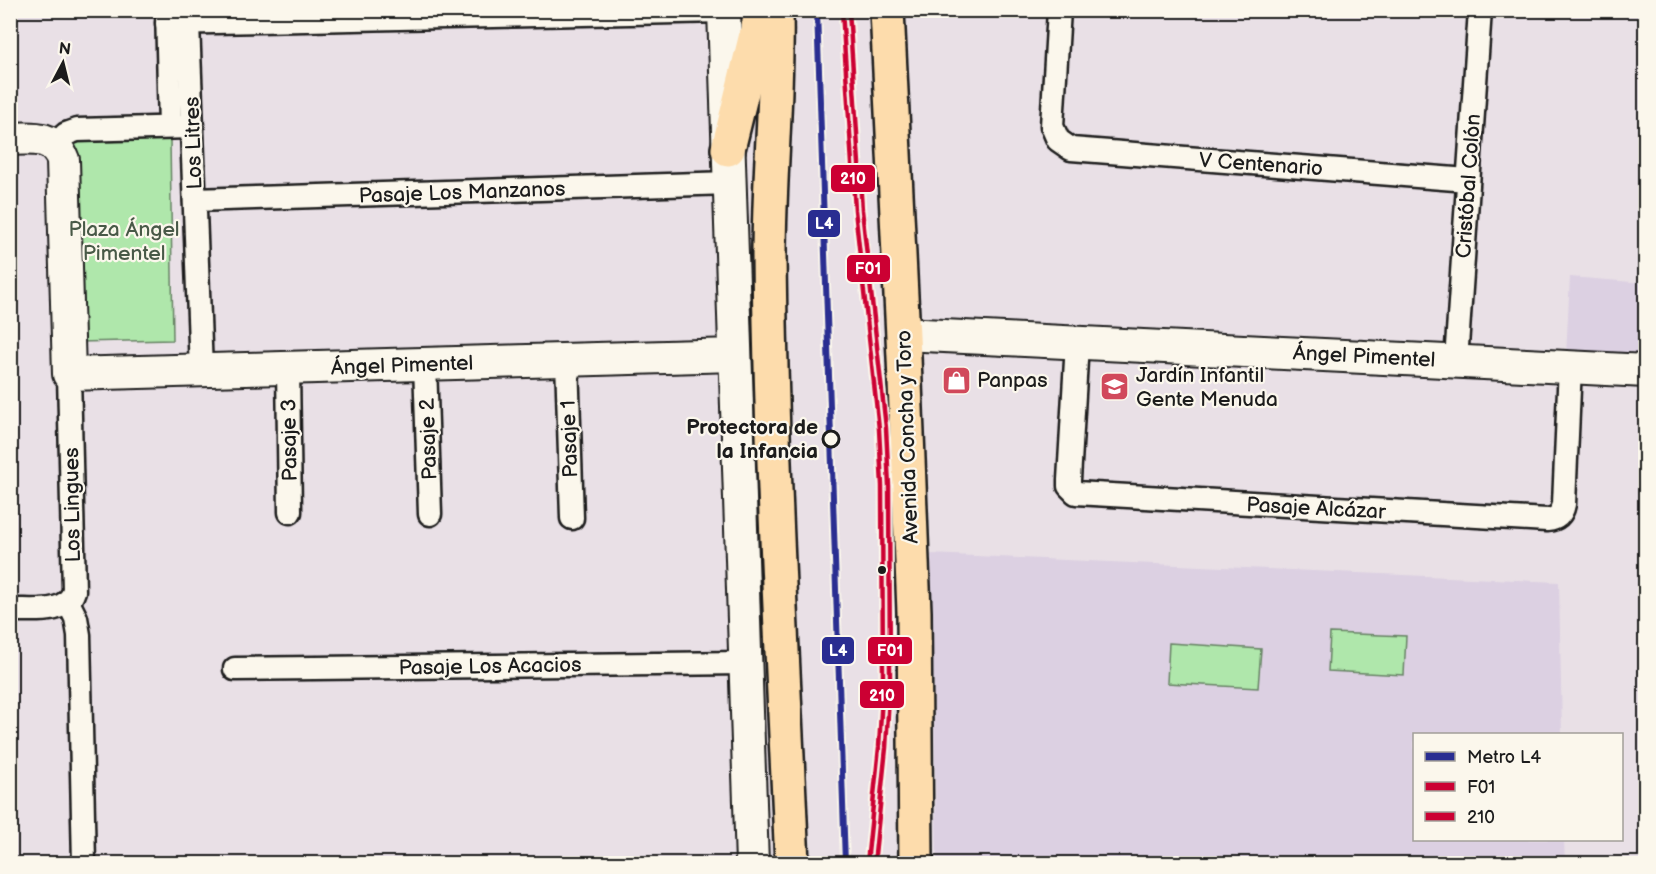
<svg xmlns="http://www.w3.org/2000/svg" width="1656" height="874" font-family="'Balsamiq Sans',sans-serif">
  <style>
    .built { fill: #dcd0e2 }
    .green { fill: #afe7ab; stroke: #668264; stroke-width: 1.5 }
    .lines { fill: none; stroke-linecap: round; stroke-linejoin: round }
    .street-casing { stroke: #1c1c1c; stroke-width: 27 }
    .secondary-casing { stroke: #1c1c1c; stroke-width: 36 }
    .primary-casing { stroke: #1c1c1c; stroke-width: 38 }
    .street { stroke: #fbf7ec; stroke-width: 22 }
    .secondary { stroke: #fbf7ec; stroke-width: 32 }
    .primary { stroke: #fddcac; stroke-width: 33 }
    .bus-1-casing { stroke: #fbf7ec; stroke-width: 9 }
    .bus-2-casing { stroke: #fbf7ec; stroke-width: 9 }
    .bus-1 { stroke: #c03; stroke-width: 4.5 }
    .bus-2 { stroke: #c03; stroke-width: 4.5 }
    .metro-1-casing { stroke: #fbf7ec; stroke-width: 10 }
    .metro-1 { stroke: #292d91; stroke-width: 6 }
    .stop-dot { fill: #fbf7ec; stroke: #1c1c1c; stroke-width: 3 }
    .bus-dot { fill: #1c1c1c; stroke: #fbf7ec; stroke-width: 2 }
    .labels { text-anchor: middle; stroke-width: 4.5; stroke-linejoin: round; paint-order: stroke }
    .street-label { font-size: 21px; fill: #1c1c1c; stroke: #fbf7ec }
    .park-label { font-size: 21px; fill: #485947; stroke: #fbf7ec }
    .poi-label { font-size: 21px; fill: #1c1c1c; stroke: #fbf7ec; text-anchor: start }
    .stop-label { font-size: 21px; font-weight: bold; fill: #1c1c1c; stroke: #fbf7ec; text-anchor: end }
    .line-badge { stroke: #fbf7ec; stroke-width: 2 }
    .badge-label { font-size: 16px; text-anchor: middle; font-weight: bold; fill: #fff }
  </style>
  <rect width="100%" height="100%" fill="#e9e0e6"/>
  <filter id="ink" filterUnits="userSpaceOnUse"><feTurbulence type="fractalNoise" baseFrequency=".0167" numOctaves="2"/><feDisplacementMap in="SourceGraphic" scale="12" xChannelSelector="R" yChannelSelector="G"/><feConvolveMatrix kernelMatrix="1 2 1 2 8 2 1 2 1" color-interpolation-filters="sRGB"/></filter>
  <g filter="url(#ink)">
    <g class="built">
      <path d="M1570,277l75,6v75l-79,-3z"/>
      <path d="M931,554l628,28 3,152h-148v106h150l1,23h-628z"/>
    </g>
    <g class="green">
      <path d="M170,140l3,200 -95,2 -4,-201z"/>
      <path d="M1330,633l76,3 -2,39 -76,-4z"/>
      <path d="M1169,643l92,6 -3,39 -91,-5z"/>
    </g>
    <g class="lines">
      <defs>
        <g id="street">
          <path d="M167,10l3,117"/>
          <path d="M1059,10l-7,116 6,14 13,9 397,31"/>
          <path d="M167,23l557,-12"/>
          <path d="M188,23l13,348"/>
          <path d="M55,146l11,-12 11,-4 115,-3"/>
          <path d="M195,200l535,-17"/>
          <path d="M1077,343l-8,137v6l7,7 471,27c10,-1 15,-6 17,-16l6,-138"/>
          <path d="M567,360l5,158"/>
          <path d="M1456,361l24,-351"/>
          <path d="M425,364l5,150"/>
          <path d="M288,368l2,144"/>
          <path d="M68,602l8,16 3,17 5,229"/>
          <path d="M10,610c21,-1 56,6 64,-19l-5,-217"/>
          <path d="M235,669l510,-6"/>
        </g>
        <g id="secondary">
          <path d="M724,10l28,854"/>
          <path d="M10,139c23,-1 44,-4 53,21l6,214 666,-19"/>
          <path d="M903,334l743,37"/>
        </g>
        <g id="primary">
          <path d="M776,10c2,82 -7,164 -7,246 2,202 14,405 23,608"/>
          <path d="M887,10l17,347 10,255 2,252"/>
          <path d="M728,149l34,-139"/>
        </g>
      </defs>
      <use href="#street" class="street-casing"/>
      <use href="#secondary" class="secondary-casing"/>
      <use href="#primary" class="primary-casing"/>
      <use href="#street" class="street"/>
      <use href="#secondary" class="secondary"/>
      <use href="#primary" class="primary"/>
      <defs>
        <path id="bus-1" d="M849,10l13,200 24,218 3,58 1,192 -4,70 -12,116"/>
        <path id="bus-2" d="M842,10l13,200 24,219 3,57 1,192 -4,69 -12,116"/>
      </defs>
      <use href="#bus-1" class="bus-1-casing"/>
      <use href="#bus-2" class="bus-2-casing"/>
      <use href="#bus-1" class="bus-1"/>
      <use href="#bus-2" class="bus-2"/>
      <defs>
        <path id="metro-1" d="M817,10l28,854"/>
      </defs>
      <use href="#metro-1" class="metro-1-casing"/>
      <use href="#metro-1" class="metro-1"/>
    </g>
  </g>
  <defs>
    <symbol id="shop-square" viewBox="-11 -11 22 22"><rect x="-9" y="-9" width="18" height="18" rx="4" fill="#d1495b" stroke="#fbf7ec"/><path d="M-5-2.5h2.3a2.7 3.5 0 0 1 5.4 0H5L5.5 6h-11ZM-1.5-2.5h3a1.5 2.3 0 0 0-3 0Z" fill="#fff"/></symbol>
    <symbol id="school-square" viewBox="-11 -11 22 22"><rect x="-9" y="-9" width="18" height="18" rx="4" fill="#d1495b" stroke="#fbf7ec"/><path d="M0-5L7-2L0 1L-7-2ZM-4 1L0 2.5L4 1V4Q0 6-4 4Z" fill="#fff"/></symbol>
  </defs>
  <g fill-rule="evenodd">
    <use href="#shop-square" x="940" y="364" width="33" height="33"/>
    <use href="#school-square" x="1098" y="370" width="33" height="33"/>
  </g>
  <circle class="stop-dot" cx="831" cy="439" r="8"/>
  <circle class="bus-dot" cx="882" cy="570" r="5"/>
  <g class="labels">
    <g class="street-label">
      <text transform="translate(193 143) rotate(-92)" y="7">Los Litres</text>
      <text transform="translate(1261 164) rotate(4)" y="7">V Centenario</text>
      <text transform="translate(1468 186) rotate(-86)" y="7">Cristóbal Colón</text>
      <text transform="translate(462 192) rotate(-2)" y="7">Pasaje Los Manzanos</text>
      <text transform="translate(1364 356) rotate(3)" y="7">Ángel Pimentel</text>
      <text transform="translate(402 365) rotate(-2)" y="7">Ángel Pimentel</text>
      <text transform="translate(907 437) rotate(-92)" y="7">Avenida Concha y Toro</text>
      <text transform="translate(428 439) rotate(-92)" y="7">Pasaje 2</text>
      <text transform="translate(569 439) rotate(-92)" y="7">Pasaje 1</text>
      <text transform="translate(289 440) rotate(-91)" y="7">Pasaje 3</text>
      <text transform="translate(72 505) rotate(-91)" y="7">Los Lingues</text>
      <text transform="translate(1316 508) rotate(3)" y="7">Pasaje Alcázar</text>
      <text transform="translate(490 666) rotate(-1)" y="7">Pasaje Los Acacios</text>
    </g>
    <g class="park-label">
      <text x="124" y="236">Plaza Ángel<tspan x="124" dy="24">Pimentel</tspan></text>
    </g>
    <g class="poi-label">
      <text x="1136" y="382">Jardín Infantil<tspan x="1136" dy="24">Gente Menuda</tspan></text>
      <text x="977" y="387">Panpas</text>
    </g>
    <g class="stop-label">
      <text x="818" y="434">Protectora de<tspan x="818" dy="24">la Infancia</tspan></text>
    </g>
  </g>
  <g class="line-badge">
    <rect x="830" y="164" width="46" height="29" rx="6" fill="#c03"/>
    <rect x="807" y="209" width="34" height="29" rx="6" fill="#292d91"/>
    <rect x="846" y="254" width="45" height="29" rx="6" fill="#c03"/>
    <rect x="821" y="636" width="34" height="29" rx="6" fill="#292d91"/>
    <rect x="867" y="636" width="46" height="29" rx="6" fill="#c03"/>
    <rect x="859" y="680" width="46" height="29" rx="6" fill="#c03"/>
  </g>
  <g class="badge-label">
    <text x="853" y="184">210</text>
    <text x="824" y="229">L4</text>
    <text x="868" y="274">F01</text>
    <text x="838" y="656">L4</text>
    <text x="890" y="656">F01</text>
    <text x="882" y="701">210</text>
  </g>
  <rect width="1656" height="874" fill="none" stroke="#fbf7ec" stroke-width="36"/>
  <rect x="18" y="18" width="1620" height="838" fill="none" stroke="#1c1c1c" stroke-width="2" filter="url(#ink)"/>
  <rect x="1413" y="733" width="210" height="108" fill="#fbf7ec" stroke="#a29f99" stroke-width="1.5"/>
  <rect x="1425" y="752" width="30" height="9" fill="#292d91" stroke="#a29f99" stroke-width="1.5"/>
  <text x="1467" y="763" font-size="18" fill="#1c1c1c">Metro L4</text>
  <rect x="1425" y="782" width="30" height="9" fill="#cc0033" stroke="#a29f99" stroke-width="1.5"/>
  <text x="1467" y="793" font-size="18" fill="#1c1c1c">F01</text>
  <rect x="1425" y="812" width="30" height="9" fill="#cc0033" stroke="#a29f99" stroke-width="1.5"/>
  <text x="1467" y="823" font-size="18" fill="#1c1c1c">210</text>
  <g transform="translate(63 63) rotate(7)" stroke="#fbf7ec" stroke-width="4.5" paint-order="stroke">
  <path d="M0-4.5L10 22L0 15L-10 22Z" fill="#1c1c1c"/>
  <text y="-9" font-size="16" font-weight="bold" text-anchor="middle" fill="#1c1c1c">N</text>
  </g>
</svg>
